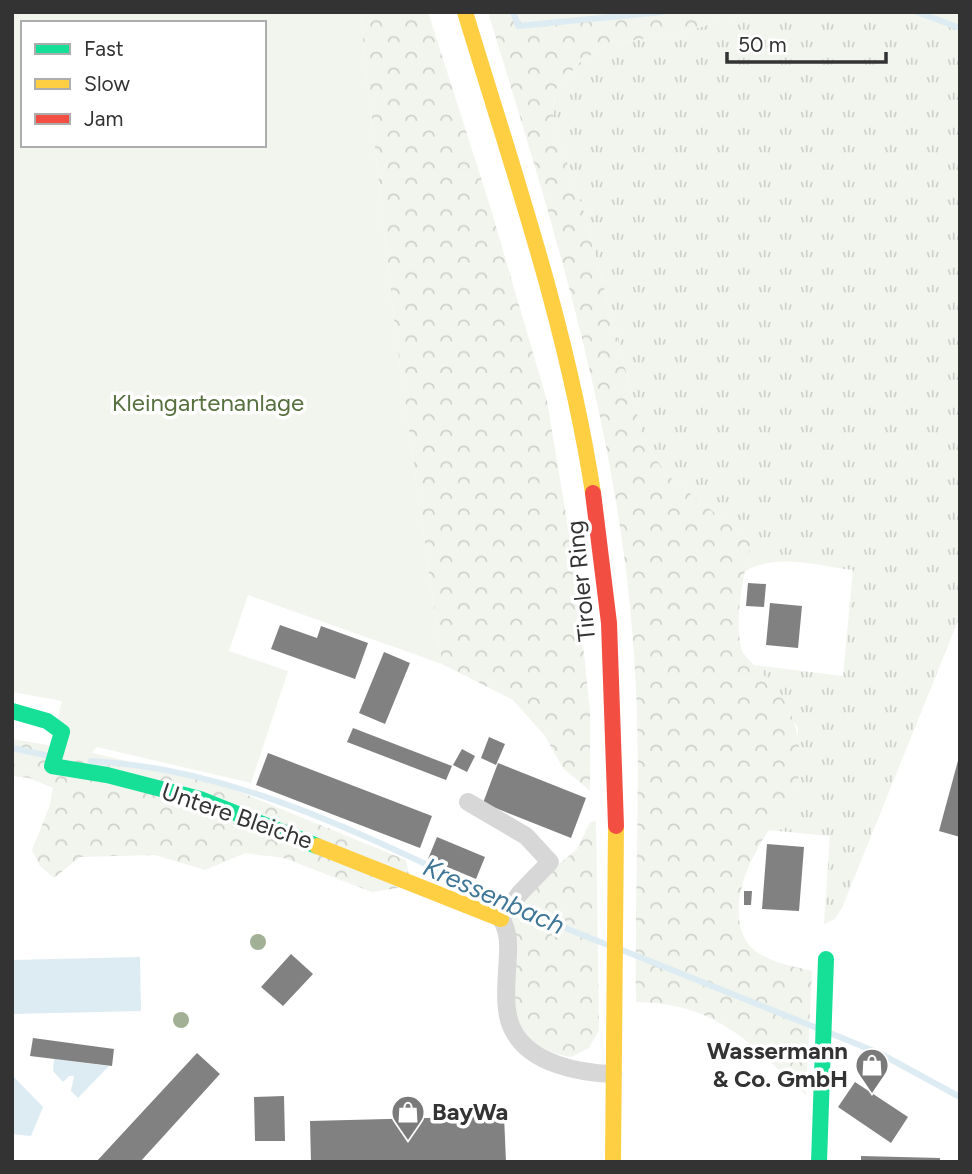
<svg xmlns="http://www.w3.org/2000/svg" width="972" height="1174" font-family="Figtree,sans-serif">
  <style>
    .grass { fill: url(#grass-tufts) }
    .forest { fill: url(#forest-crowns) }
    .garden { fill: #f1f5ed; fill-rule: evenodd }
    .water { fill: #ddebf3 }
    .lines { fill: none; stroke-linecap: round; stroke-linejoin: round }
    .stream { stroke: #ddebf3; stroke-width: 6 }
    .building { fill: #818181 }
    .street { stroke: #d7d7d7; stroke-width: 18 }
    .fast { stroke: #16e098; stroke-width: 16 }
    .slow { stroke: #ffcf43; stroke-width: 16 }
    .jam { stroke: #f24e42; stroke-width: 16 }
    .tree { fill: #a2b095 }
    .labels { text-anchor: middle; stroke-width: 7; stroke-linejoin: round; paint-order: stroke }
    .park-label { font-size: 24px; fill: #56703f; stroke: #fff }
    .street-label { font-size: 24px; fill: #333; stroke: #fff }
    .poi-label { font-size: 24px; font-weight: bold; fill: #333; stroke: #fff; text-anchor: end }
    .water-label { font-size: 26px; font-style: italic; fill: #3f7597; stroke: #fff }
  </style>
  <defs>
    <pattern id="grass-tufts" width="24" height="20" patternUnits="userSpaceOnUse" patternTransform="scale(1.75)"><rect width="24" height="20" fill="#f1f5ed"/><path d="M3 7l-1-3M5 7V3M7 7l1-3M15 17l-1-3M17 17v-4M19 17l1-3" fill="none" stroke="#cfd2cc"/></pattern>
    <pattern id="forest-crowns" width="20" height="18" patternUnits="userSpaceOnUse" patternTransform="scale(1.75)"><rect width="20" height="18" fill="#f1f5ed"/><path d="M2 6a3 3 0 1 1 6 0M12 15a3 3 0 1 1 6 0" fill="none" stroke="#cfd2cc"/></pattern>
  </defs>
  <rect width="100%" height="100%" fill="#fff"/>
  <path class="grass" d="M754,12h167l39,18v586l-118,292 -8,12 -10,4 6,-88 -62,-6 28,-39 2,-63 -43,-63 88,11 10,-106c-35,-4 -78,-18 -109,2l7,-30 -84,-67 -23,-34 -59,-226 -32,-94 2,-31 24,-27 28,-19 68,-10z"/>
  <g class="forest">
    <path d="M360,12h68l62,194 57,195 28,168 15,142v80l-27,-23 -18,-32 -32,-36 -71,-36 -46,-326z"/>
    <path d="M488,12h266l-79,22 -68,10 -28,19 -24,27 -2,31 32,94 59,226 23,34 84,67c-7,32 -17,73 -10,106 2,8 14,17 20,24 25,26 40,52 38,89 0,9 0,23 -4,32 -5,12 -17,23 -24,34 -19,27 -41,71 -29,105 9,28 45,33 70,39l-6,124c-57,-52 -88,-92 -170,-93 -2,-121 7,-240 -3,-361 -16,-216 -82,-423 -145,-629z"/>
    <path d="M921,12h39v18z"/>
    <path d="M12,739l77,13 126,30 191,78 3,15 -5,12 -32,5 -88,-34 -39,-5 -40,17 -50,-15 -75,2 -26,21 -14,-12 -8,-16 18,-45 3,-17 -24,-10 -17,-2z"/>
    <path d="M596,821l3,209 -10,18 -18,9c-19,-2 -45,-15 -52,-34 -10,-23 -8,-83 -7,-109l34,-39 31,-26 13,-27z"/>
  </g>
  <path class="garden" d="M12,12h348l36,326 46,326 -194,-69 -19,56 59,20 -37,112 -154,-36 -13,15 -33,-14 11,-47 -50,-9zM23,23h241v122h-241z"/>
  <g class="water">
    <path d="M140,957l1,54 -129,3v-54z"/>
    <path d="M54,1059l55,7 -31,32 -7,-7 3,-15h-5l-6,6 -10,-11z"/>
    <path d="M12,1075l31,32 -12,29 -19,-2z"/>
  </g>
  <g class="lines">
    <g class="stream">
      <path d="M513,12l5,14 144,-14"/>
      <path d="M917,12l43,16"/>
      <path d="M12,748l37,8"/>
      <path d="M91,761c188,10 346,119 517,184"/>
      <path d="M622,950l195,78"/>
      <path d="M830,1033l51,21 79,43"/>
    </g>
  </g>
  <g class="building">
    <path d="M748,583l18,1 -2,23 -18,-1z"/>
    <path d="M770,603l32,3 -4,42 -32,-3z"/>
    <path d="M280,625l37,13 4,-12 47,17 -13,36 -84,-30z"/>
    <path d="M384,652l26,11 -25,61 -26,-11z"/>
    <path d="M353,728l99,38 -6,14 -99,-38z"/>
    <path d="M489,737l16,7 -9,21 -15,-7z"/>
    <path d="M462,749l13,7 -8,16 -14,-7z"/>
    <path d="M268,753l164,63 -12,32 -164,-63z"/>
    <path d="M959,757l1,1v79l-21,-6z"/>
    <path d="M498,763l88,35 -15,40 -88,-35z"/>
    <path d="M437,837l48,20 -9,22 -48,-20z"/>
    <path d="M767,844l37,3 -5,64 -37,-2z"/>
    <path d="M744,891h8l-1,14h-7z"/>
    <path d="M291,954l22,20 -30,32 -22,-19z"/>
    <path d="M33,1038l81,11 -2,17 -82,-10z"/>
    <path d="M197,1053l23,21 -80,88h-44z"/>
    <path d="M855,1082l53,35 -17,26 -53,-36z"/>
    <path d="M284,1096l1,45h-30l-1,-44z"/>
    <path d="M504,1116l2,46h-195l-1,-41z"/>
    <path d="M861,1156l79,2v4h-79z"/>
  </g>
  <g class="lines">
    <path class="street" d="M468,802l58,34 24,26 -30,31 -19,26c10,15 7,34 6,52 -1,18 -3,43 6,59 17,34 67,43 100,44"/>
    <g class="fast">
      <path d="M12,711l35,10 15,11 -10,34 55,9 93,24 117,47"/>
      <path d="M819,1162l7,-203"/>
    </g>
    <g class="slow">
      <path d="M465,12c48,158 103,317 128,481"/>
      <path d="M317,846l184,73"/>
      <path d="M613,1162l3,-336"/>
    </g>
    <path class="jam" d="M593,493l16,130 7,203"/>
  </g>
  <g class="tree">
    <circle cx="258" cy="942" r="8"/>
    <circle cx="181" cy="1020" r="8"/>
  </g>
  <defs>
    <symbol id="shop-pin" viewBox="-11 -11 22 30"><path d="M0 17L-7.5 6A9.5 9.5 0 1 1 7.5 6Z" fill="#7a7a7a" stroke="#fff"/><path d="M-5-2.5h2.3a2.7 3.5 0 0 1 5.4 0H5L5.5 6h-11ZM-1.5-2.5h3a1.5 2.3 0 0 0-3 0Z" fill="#fff"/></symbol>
  </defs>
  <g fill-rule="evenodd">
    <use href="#shop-pin" x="853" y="1046" width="38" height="52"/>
    <use href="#shop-pin" x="389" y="1093" width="38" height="52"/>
  </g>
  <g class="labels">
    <g class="park-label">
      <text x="208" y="411">Kleingartenanlage</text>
    </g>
    <g class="street-label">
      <text transform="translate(581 581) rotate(-96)" y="8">Tiroler Ring</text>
      <text transform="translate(237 816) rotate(19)" y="8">Untere Bleiche</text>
    </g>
    <g class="poi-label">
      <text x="848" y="1059">Wassermann<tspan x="848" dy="28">&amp; Co. GmbH</tspan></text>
      <text x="432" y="1120" text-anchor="start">BayWa</text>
    </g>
    <g class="water-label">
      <text transform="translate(494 896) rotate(24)" y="9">Kressenbach</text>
    </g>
  </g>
  <rect width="972" height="1174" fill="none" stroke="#333333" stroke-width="28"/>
  <rect x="21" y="21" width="245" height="126" fill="#ffffff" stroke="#adadad" stroke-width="2"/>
  <rect x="35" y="44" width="35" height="10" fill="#16e098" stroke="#adadad" stroke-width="2"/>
  <text x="84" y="56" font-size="21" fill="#333333">Fast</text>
  <rect x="35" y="79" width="35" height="10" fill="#ffcf43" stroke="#adadad" stroke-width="2"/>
  <text x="84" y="91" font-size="21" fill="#333333">Slow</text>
  <rect x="35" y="114" width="35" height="10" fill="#f24e42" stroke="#adadad" stroke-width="2"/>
  <text x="84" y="126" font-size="21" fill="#333333">Jam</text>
  <path d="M727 52v10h159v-10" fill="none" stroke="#333333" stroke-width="3.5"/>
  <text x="738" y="52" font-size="21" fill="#333333" stroke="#ffffff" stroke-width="5" paint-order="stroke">50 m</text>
</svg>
